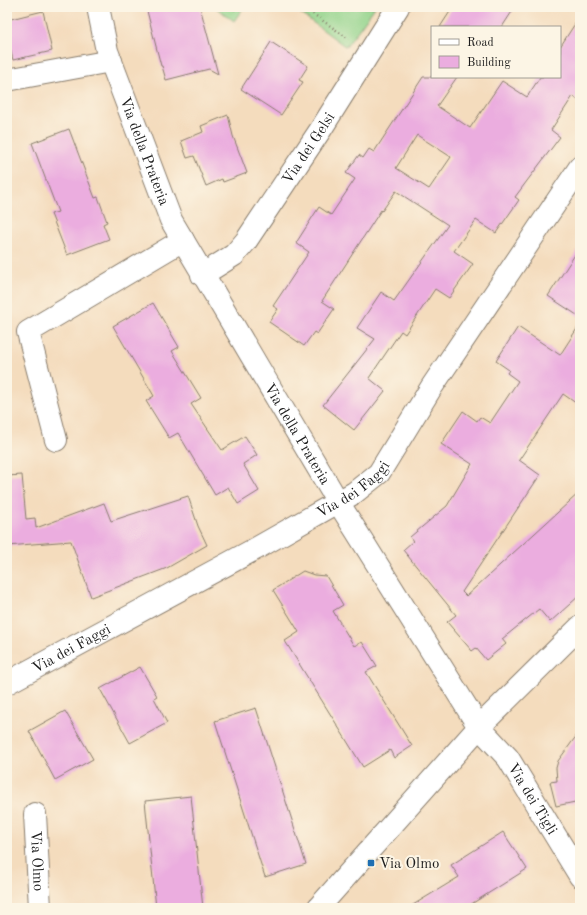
<svg xmlns="http://www.w3.org/2000/svg" width="587" height="915" font-family="'Old Standard TT',serif">
  <style>
    .green { fill: #91d38a; stroke: #567853 }
    .building { fill: #ebaddf; fill-rule: evenodd }
    .lines { fill: none; stroke-linecap: round; stroke-linejoin: round }
    .minor-casing { stroke: #887c6c; stroke-width: 24 }
    .path { stroke: #887c6c; stroke-width: 2.5; stroke-dasharray: 1 3; stroke-linecap: butt }
    .minor { stroke: #fff; stroke-width: 22 }
    .poi-dot { fill: #1f6fb2; stroke: #fcf5e5; stroke-width: 1.5 }
    .labels { text-anchor: middle; stroke-width: 4; stroke-linejoin: round; paint-order: stroke }
    .street-label { font-size: 15px; fill: #1c1c1c; stroke: #fcf5e5 }
    .poi-label { font-size: 15px; fill: #1c1c1c; stroke: #fcf5e5; text-anchor: start }
  </style>
  <rect width="100%" height="100%" fill="#fcf5e5"/>
  <filter id="ink" filterUnits="userSpaceOnUse"><feTurbulence type="fractalNoise" baseFrequency=".025" numOctaves="2"/><feDisplacementMap in="SourceGraphic" scale="8" xChannelSelector="R" yChannelSelector="G"/><feConvolveMatrix kernelMatrix="1 2 1 2 8 2 1 2 1" color-interpolation-filters="sRGB"/></filter>
  <filter id="wash" filterUnits="userSpaceOnUse"><feTurbulence type="fractalNoise" baseFrequency=".012" numOctaves="4" result="noise"/><feDisplacementMap in="SourceGraphic" scale="16" xChannelSelector="R" yChannelSelector="G"/><feGaussianBlur stdDeviation="0.9" result="paint"/><feColorMatrix in="noise" values="0 0 0 0 0 0 0 0 0 0 0 0 0 0 0 0 0 1.4 0 .05"/><feComposite in="paint" operator="in"/></filter>
  <g filter="url(#wash)">
    <rect width="100%" height="100%" fill="#f4dcbd"/>
    <g class="green">
      <path d="M215,7h29l-10,14z"/>
      <path d="M292,7h83l-29,40z"/>
    </g>
    <g id="blocks">
      <g class="building">
        <path d="M146,7h54l18,67 -9,-5 -43,11 -4,-14h-1z"/>
        <path d="M453,7h62l-13,20h-62z"/>
        <path d="M43,11l9,40 -39,9 -6,-24v-16z"/>
        <path d="M580,16v86l-7,-6 -22,34 9,7 -45,60 4,3 -23,33 -20,-13 -22,31 19,13 -24,34 -14,-9 -30,45 -4,-3 -32,47 16,13 -31,39 -31,-25 52,-66 -18,-11 24,-36 13,9 54,-76 -52,-34 -14,20 -1,-1 -59,91 12,8 -17,25 -3,-2 -10,14 -35,-24 9,-13 -5,-3 36,-54 -13,-9 23,-36 12,8 24,-36 -9,-6 13,-18 4,3 6,-9 5,3 49,-75h34l-20,29 33,22 32,-47 25,16 13,-20h20v-30zM417,135l34,22 -22,32 -33,-21z"/>
        <path d="M271,42l37,24 -9,14 4,2 -22,33 -40,-26z"/>
        <path d="M228,115l5,21 14,37 -24,9 -1,-3 -16,7 -12,-30 -7,2 -6,-17 22,-9 -2,-6z"/>
        <path d="M69,129l26,69 3,-1 9,25 -4,2 6,15 -42,16 -16,-41 7,-2 -26,-69z"/>
        <path d="M580,247v70l-32,-21z"/>
        <path d="M153,303l26,44 -7,4 29,47 -10,6 31,46 23,-14 12,19 -14,9 16,27 -21,13 -10,-17 -13,8 -37,-62 -9,5 -23,-37 8,-5 -41,-70z"/>
        <path d="M580,324v82l-17,-12 -44,66 21,15 -78,117 4,4 114,-104v103l-30,27 -11,-13 -37,30 4,5 -20,16 -10,-12 -4,3 -25,-29 9,-7 -53,-65 10,-9 -3,-4 37,-31 25,-42 -31,-20 22,-33 14,10 3,-4 10,6 28,-42 -11,-8 2,-3 -13,-9 22,-34 42,28z"/>
        <path d="M22,475l4,44 9,-1 1,10 68,-25 7,18 77,-25 10,30 9,19 -40,23 -76,29 -20,-56 -64,5v-70z"/>
        <path d="M303,571l11,4 12,1 17,29 -10,6 21,35 8,-4 15,24 -11,6 46,74 -18,12 -4,-8 -27,17 -78,-126 14,-9 -26,-42z"/>
        <path d="M140,667l17,29 -3,2 13,25 -37,20 -30,-54z"/>
        <path d="M256,708l50,156 -41,13 -50,-156z"/>
        <path d="M65,711l28,48 -38,21 -26,-49z"/>
        <path d="M580,731v70l-24,5 -6,-24 7,-1 -1,-13 2,-7z"/>
        <path d="M191,796l12,112h-47l-11,-107z"/>
        <path d="M503,832l24,37 -62,39h-57l51,-31 -8,-12z"/>
      </g>
    </g>
  </g>
  <g filter="url(#ink)">
    <use href="#blocks" fill-opacity="0" stroke="#887c6c" stroke-width="1"/>
    <g class="lines">
      <defs>
        <g id="minor">
          <path id="s1" d="M98,7l9,44 64,169 167,282 141,225 29,31 72,118"/>
          <path d="M7,80l104,-19"/>
          <path id="s2" d="M202,275l32,-20 12,-14 75,-112 77,-122"/>
          <path d="M56,440l-28,-108 155,-92"/>
          <path id="s3" d="M7,683l250,-135 81,-46 16,-9 25,-20 52,-85 149,-221"/>
          <path id="s4" d="M35,814l5,94"/>
          <path d="M318,908l161,-181 101,-100"/>
        </g>
      </defs>
      <use href="#minor" class="minor-casing"/>
      <g class="path">
        <path d="M231,7l5,3 2,-3"/>
        <path d="M303,7l46,32"/>
      </g>
      <use href="#minor" class="minor"/>
    </g>
  </g>
  <rect class="poi-dot" x="367" y="859" width="8" height="8" rx="2"/>
  <g class="labels">
    <g class="street-label">
      <text dy="5" stroke="none"><textPath href="#s2" startOffset="168">Via dei Gelsi</textPath></text>
      <text dy="5" stroke="none"><textPath href="#s1" startOffset="152">Via della Prateria</textPath></text>
      <text dy="5" stroke="none"><textPath href="#s1" startOffset="474">Via della Prateria</textPath></text>
      <text dy="5" stroke="none"><textPath href="#s3" startOffset="397">Via dei Faggi</textPath></text>
      <text dy="5" stroke="none"><textPath href="#s3" startOffset="73">Via dei Faggi</textPath></text>
      <text dy="5" stroke="none"><textPath href="#s1" startOffset="909">Via dei Tigli</textPath></text>
      <text dy="5" stroke="none"><textPath href="#s4" startOffset="47">Via Olmo</textPath></text>
    </g>
    <g class="poi-label">
      <text x="379" y="868">Via Olmo</text>
    </g>
  </g>
  <rect width="587" height="915" fill="none" stroke="#fcf5e5" stroke-width="24"/>
  <rect x="431" y="26" width="130" height="52" fill="#fcf5e5" stroke="#a29e95"/>
  <rect x="439" y="39" width="20" height="6" fill="#ffffff" stroke="#a29e95"/>
  <text x="467" y="46" font-size="12" fill="#1c1c1c">Road</text>
  <rect x="439" y="56" width="20" height="12" fill="#ebaddf" stroke="#a29e95"/>
  <text x="467" y="66" font-size="12" fill="#1c1c1c">Building</text>
</svg>
